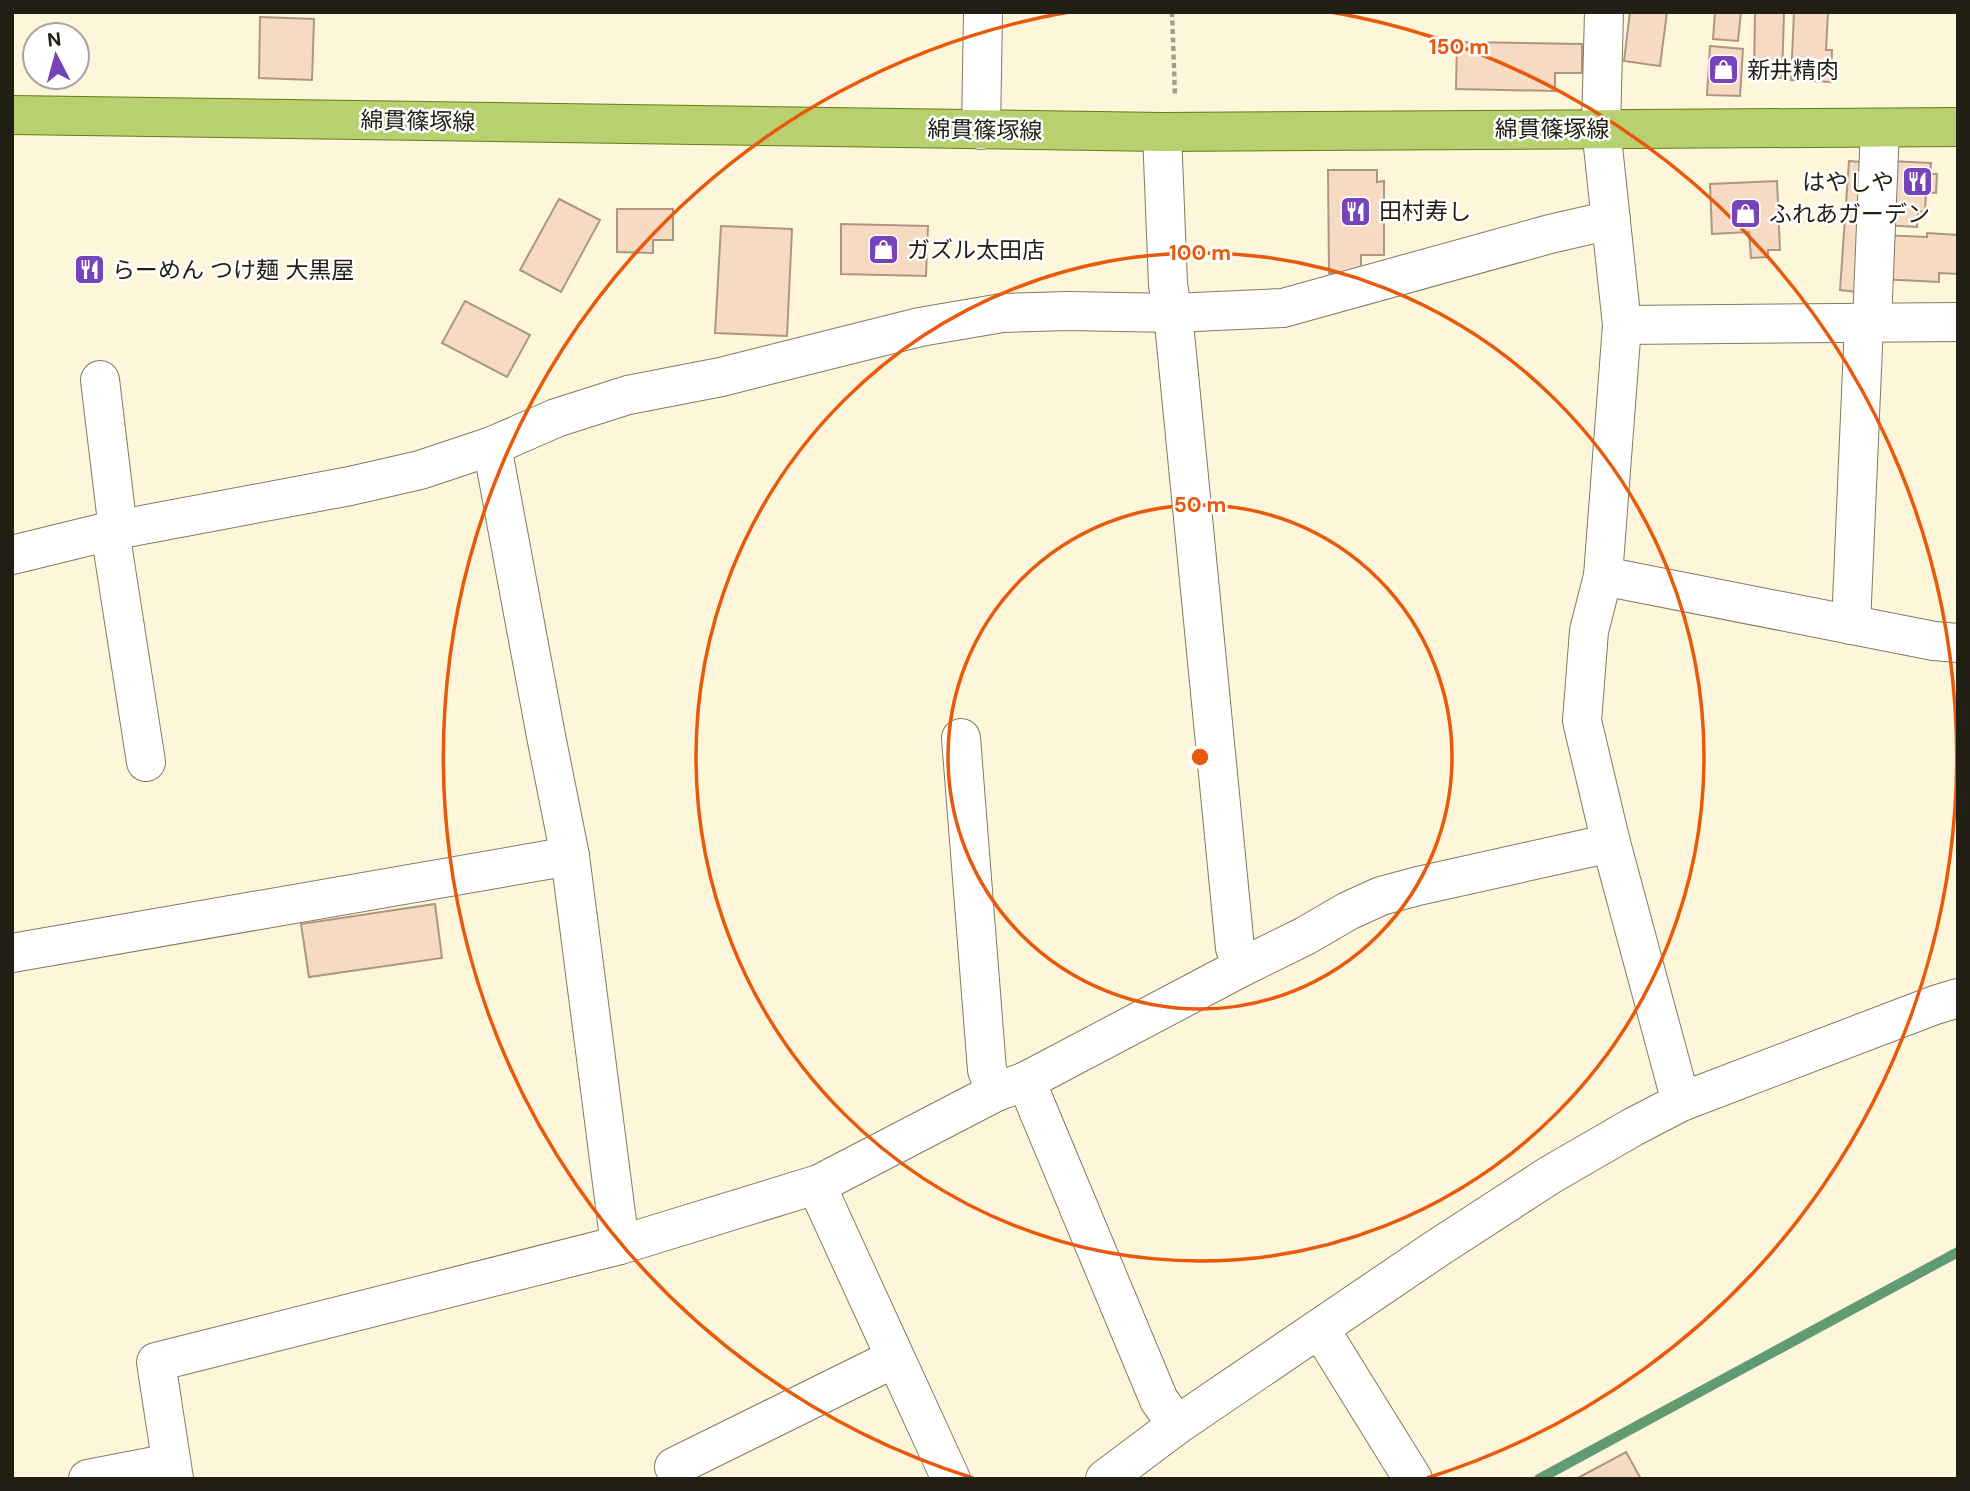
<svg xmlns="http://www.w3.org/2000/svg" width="1970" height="1491" font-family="'DM Sans','Noto Sans JP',sans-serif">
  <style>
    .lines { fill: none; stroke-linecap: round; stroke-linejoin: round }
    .stream { stroke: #619b72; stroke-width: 10 }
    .building { fill: #f7dac2; stroke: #ad9784; stroke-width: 2 }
    .minor-casing { stroke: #827a62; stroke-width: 40 }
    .major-casing { stroke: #657d12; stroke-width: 40 }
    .path { stroke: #a29c88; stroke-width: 4.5; stroke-dasharray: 5 3.5; stroke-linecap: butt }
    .minor { stroke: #fff; stroke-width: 38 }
    .major { stroke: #b9d070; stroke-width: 38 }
    .ring { fill: none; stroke: #e8590c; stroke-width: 3.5 }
    .labels { text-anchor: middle; stroke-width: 5; stroke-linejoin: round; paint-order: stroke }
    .poi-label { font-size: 23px; fill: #211e14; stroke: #fff; text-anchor: start }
    .street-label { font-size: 23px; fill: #211e14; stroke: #fff }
    .centre { fill: #e8590c; stroke: #fff; stroke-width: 3.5 }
    .ring-label { font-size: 21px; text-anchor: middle; font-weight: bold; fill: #e8590c; stroke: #fff; stroke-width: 5; stroke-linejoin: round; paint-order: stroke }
  </style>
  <rect width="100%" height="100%" fill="#fef6da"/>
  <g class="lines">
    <path class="stream" d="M1539,1479l419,-227"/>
  </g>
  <g class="building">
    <path d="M1630,12h37l-7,54 -36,-5z"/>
    <path d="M1715,12h26l-3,29 -25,-2z"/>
    <path d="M1755,12h29l-2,66 -28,-1z"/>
    <path d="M1794,12h34l-2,38h6l-1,32 -40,-2z"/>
    <path d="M260,17l54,2 -2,61 -53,-2z"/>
    <path d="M1457,42l125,2v29h-27v18l-99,-2z"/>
    <path d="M1710,46l33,3 -3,47 -33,-1z"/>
    <path d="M1849,161l24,2 -6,130 -27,-3z"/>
    <path d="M1889,161l42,2 -1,11h7l-1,19 -10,-1 -1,20 -7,-1 -1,16 -32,-2z"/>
    <path d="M1328,170h49v12l7,-1v74h-23v18h-32z"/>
    <path d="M1777,181l3,69h-12v7l-17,1 -2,-26 -37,2 -2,-50z"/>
    <path d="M559,199l41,21 -39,72 -41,-22z"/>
    <path d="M617,209h56v31h-20v13l-36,-1z"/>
    <path d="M841,224l87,2 -2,50 -85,-2z"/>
    <path d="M721,226l71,3 -5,107 -72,-3z"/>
    <path d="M1927,233l31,2v39l-19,-1v9l-59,-3 2,-44 45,2z"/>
    <path d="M465,301l65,34 -23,42 -65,-34z"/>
    <path d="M435,904l7,54 -133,19 -8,-53z"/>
    <path d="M1626,1452l15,27h-65z"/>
  </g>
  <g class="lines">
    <defs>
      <g id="minor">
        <path d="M1604,12l-3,116 21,197 -19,251 -14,55 -7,90 29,122 70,259"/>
        <path d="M981,130l2,-118"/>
        <path d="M1162,132l6,153 5,28 62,635 7,19"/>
        <path d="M1872,322l8,-194"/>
        <path d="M1622,325l336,-3"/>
        <path d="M100,380l18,150"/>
        <path d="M492,446l54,290 24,120 50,389"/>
        <path d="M110,531l36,231"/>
        <path d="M12,555l98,-24 240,-45 70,-16 72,-24 64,-28 72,-23 93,-18 199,-50 82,-14 66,-2 105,2 110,-5 267,-74 61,-14"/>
        <path d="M1603,576l331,65 24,2"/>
        <path d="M1851,625l13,-302"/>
        <path d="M961,738l26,332 9,22"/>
        <path d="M12,953l558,-97"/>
        <path d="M1026,1081l133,319 18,25"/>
        <path d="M819,1184l5,18 127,277"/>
        <path d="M1320,1329l93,150"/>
        <path d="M674,1467l221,-109"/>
        <path d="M88,1479l83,-16"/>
        <path d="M174,1479l-18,-117 464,-117 199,-61 177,-92 30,-11 216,-114 63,-31 43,-25 33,-15 37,-10 193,-43"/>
        <path d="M1105,1479l72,-54 259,-176 114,-74 83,-48 48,-25 254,-97 23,-7"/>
      </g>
      <path id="major" d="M12,115l1150,17 796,-5"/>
    </defs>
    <use href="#minor" class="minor-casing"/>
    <use href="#major" class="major-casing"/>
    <path class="path" d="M1172,12l3,83"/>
    <use href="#minor" class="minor"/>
    <use href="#major" class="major"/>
  </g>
  <g class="ring">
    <circle cx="1200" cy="757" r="252"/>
    <circle cx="1200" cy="757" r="504"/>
    <path d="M973 1478A756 756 0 0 1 1069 12M1331 12A756 756 0 0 1 1427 1478"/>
  </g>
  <defs>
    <symbol id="shop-square" viewBox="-11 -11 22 22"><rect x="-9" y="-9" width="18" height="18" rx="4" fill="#7643bb" stroke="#fff"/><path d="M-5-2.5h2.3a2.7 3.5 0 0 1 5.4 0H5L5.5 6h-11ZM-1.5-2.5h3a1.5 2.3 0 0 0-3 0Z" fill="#fff"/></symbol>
    <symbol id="restaurant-square" viewBox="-11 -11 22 22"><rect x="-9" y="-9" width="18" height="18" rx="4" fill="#7643bb" stroke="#fff"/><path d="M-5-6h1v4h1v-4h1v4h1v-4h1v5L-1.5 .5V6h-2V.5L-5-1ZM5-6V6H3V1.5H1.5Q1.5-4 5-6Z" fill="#fff"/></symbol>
  </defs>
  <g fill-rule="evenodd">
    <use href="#shop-square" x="1706" y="52" width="35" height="35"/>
    <use href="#restaurant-square" x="1900" y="164" width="35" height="35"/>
    <use href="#restaurant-square" x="1338" y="194" width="35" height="35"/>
    <use href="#shop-square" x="1728" y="196" width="35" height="35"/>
    <use href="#shop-square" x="866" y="232" width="35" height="35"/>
    <use href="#restaurant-square" x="72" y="252" width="35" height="35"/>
  </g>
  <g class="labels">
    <g class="poi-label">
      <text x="1747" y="78">新井精肉</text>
      <text x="1894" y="190" text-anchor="end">はやしや</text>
      <text x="1379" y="219">田村寿し</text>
      <text x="1769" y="222">ふれあガーデン</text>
      <text x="907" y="258">ガズル太田店</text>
      <text x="112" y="278">らーめん つけ麺 大黒屋</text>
    </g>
    <g class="street-label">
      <text transform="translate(418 121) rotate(1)" y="8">綿貫篠塚線</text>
      <text x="1552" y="137">綿貫篠塚線</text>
      <text transform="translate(985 130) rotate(1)" y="8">綿貫篠塚線</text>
    </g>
  </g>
  <circle cx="1200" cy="757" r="10" class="centre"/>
  <g class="ring-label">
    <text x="1459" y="54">150 m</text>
    <text x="1200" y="260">100 m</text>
    <text x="1200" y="512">50 m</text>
  </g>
  <rect width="1970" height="1491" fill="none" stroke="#211e14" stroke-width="28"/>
  <g transform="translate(56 56) rotate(354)"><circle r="33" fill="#ffffff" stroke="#a6a5a1" stroke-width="2"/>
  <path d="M0-5L12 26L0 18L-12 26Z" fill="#7643bb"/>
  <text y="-10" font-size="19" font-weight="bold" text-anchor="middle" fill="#211e14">N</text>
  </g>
</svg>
